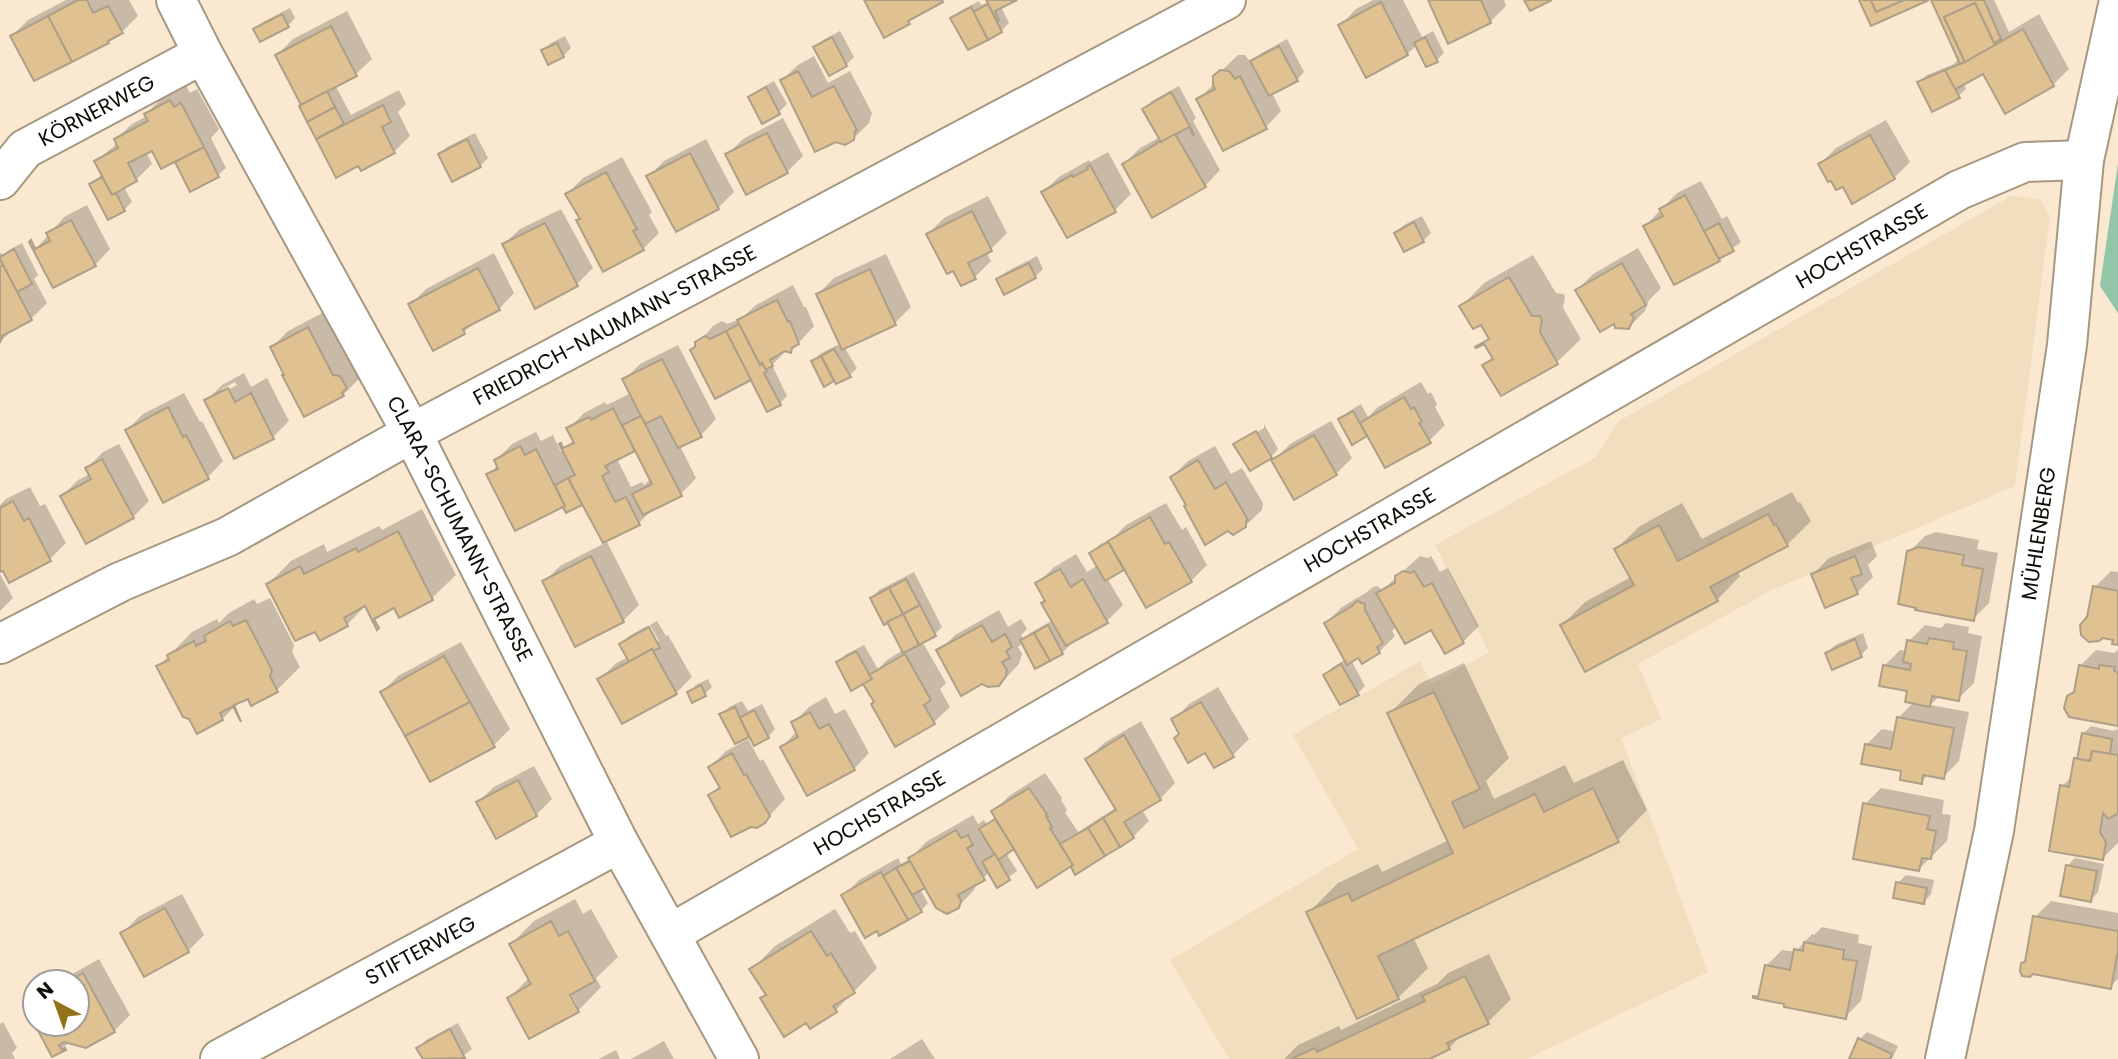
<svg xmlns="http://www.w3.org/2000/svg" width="2118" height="1059" font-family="Poppins,sans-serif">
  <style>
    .built { fill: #f1debe }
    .green { fill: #93c6a9 }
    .shadow { fill: #0003; fill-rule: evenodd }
    .building { fill: #dfc192; stroke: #ae9f87; stroke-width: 2 }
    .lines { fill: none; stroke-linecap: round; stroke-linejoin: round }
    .minor-casing { stroke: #a69880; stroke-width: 42 }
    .minor { stroke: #fff; stroke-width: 38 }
    .labels { text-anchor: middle; stroke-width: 5; stroke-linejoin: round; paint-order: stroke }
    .street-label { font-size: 21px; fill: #100b04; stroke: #fff }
  </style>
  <rect width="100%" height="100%" fill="#fae9d0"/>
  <path class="built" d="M2011,196l29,3 10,17 -35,270 -247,106 -130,72 23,55 -40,19 87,234 -181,87h-298l-59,-99 188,-111 -65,-114 127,-74 12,23 57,-32 -54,-107 161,-88 23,-36z"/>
  <path class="green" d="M2118,163v150l-18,-27z"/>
  <g class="shadow">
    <path d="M66,0h63l9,16 -16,16 -14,9 -96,-5 16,-16z"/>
    <path d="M988,0h25l-12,7 8,16 -8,8 -49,-13 8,-7 19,-10 2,4 8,-3z"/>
    <path d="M1373,0h30l19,37 11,-6 11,22 -7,7 -20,-15 -10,9 -66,-29 15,-16z"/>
    <path d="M1430,0h74l2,6 -16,16z"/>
    <path d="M1933,0h61l15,32 30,-18 30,55 -16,16 -47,27 -22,-41 -21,12 3,6 -8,7 -39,-13 8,-8 27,-11 5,-6z"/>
    <path d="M290,8l5,10 -7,8 -33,4 8,-8z"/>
    <path d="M347,11l25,48 -16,15 -21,11 16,30 48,-25 7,14 -8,8 12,24 -16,16 -35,12 -22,11 -60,-120 16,-16z"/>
    <path d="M840,31l14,26 -8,8 -30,-18 7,-7z"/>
    <path d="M565,36l6,12 -8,8 -19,-5 7,-8z"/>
    <path d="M1287,39l17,33 -7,8 -25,13 9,18 -15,16 -67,-28 16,-16v-6l23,-22h7l6,8 9,-9z"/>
    <path d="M814,56l14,27 22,-12 22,42 -3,10 -16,16 -71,-59 16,-15z"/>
    <path d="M774,81l13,23 -8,8 -16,9 -12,-24 7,-7z"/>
    <path d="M186,85l4,8 7,-4 22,40 -8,9 15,30 -8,7 -27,14 -14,-26 6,-6 -30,-8 -7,3 6,12 -16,16 -12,7 8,15 -8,8 -33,-26 12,-10 -7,-13 22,-18 -2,-4 16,-15 15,-8 -1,-2 16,-16z"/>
    <path d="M1179,86l17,32 -3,3 27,49 -15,16 -81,-22 16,-16 20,-11 -16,-28 8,-8z"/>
    <path d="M783,118l20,38 -16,16 -60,-17 16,-16z"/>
    <path d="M1886,120l24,42 -16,16 -51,7 -23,-21 16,-16z"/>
    <path d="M475,133l13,25 -8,8 -40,-11 7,-8z"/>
    <path d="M706,139l28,53 -16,16 -70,-31 16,-16z"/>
    <path d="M1108,152l23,42 -16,16 -72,-18 16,-15 30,-17 1,2z"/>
    <path d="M622,157l30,55 -3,3 10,18 -16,16 -39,21 -26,-49 3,-3 -14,-24 16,-16z"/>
    <path d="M1701,181l21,38 5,-3 14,26 -22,17 -74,-33 32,-33z"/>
    <path d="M988,196l19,37 -16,16 -5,3 5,9 -16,16 -47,-43 16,-16z"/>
    <path d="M87,205l23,44 -15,16 -60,-15 29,-33z"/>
    <path d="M561,209l32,59 -16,16 -73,-40 16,-15z"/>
    <path d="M1422,216l9,17 -8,8 -27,-8 8,-8z"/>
    <path d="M22,243l16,32 -4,4 13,24 -16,16 -17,9 -14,14v-90l3,4 6,-6z"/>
    <path d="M1638,248l23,40 -12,12 -4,11 -16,16 -52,-37 16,-16z"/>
    <path d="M494,253l20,40 -15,16 -23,11 -12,12 -54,-27 16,-16z"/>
    <path d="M886,254l25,53 -16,16 -51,24 13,21 -7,7 -25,9 -12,-23 7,-7 21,-11 -23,-49 16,-16z"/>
    <path d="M1533,255l23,38 7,1 2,2 -2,12 18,31 -24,23 -55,32 -17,-28 9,-10 -9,-14 5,-4 -8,-15 -21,-16 23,-24z"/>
    <path d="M1037,256l6,13 -8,8 -37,2 8,-7z"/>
    <path d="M793,285l11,22h2l8,19 -23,25 -4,-1 -15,15 15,31 -7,7 -29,-26 -59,-27 21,-24 9,-5 5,3 15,-6 14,-13z"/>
    <path d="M324,312l25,47 7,2 6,10 -5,5 2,3 -16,16 -58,-20 -13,-28 16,-16z"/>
    <path d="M678,345l38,74 -15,16 -21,11 16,32 -15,16 -26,13 -16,16 -33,17 33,65 -16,16 -79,-39 16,-16 45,-23 -22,-41 -16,9 -3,-6 -76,-30 10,-10 -2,-5 16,-16 24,-12 5,9 12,-6 8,17 13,-12 -6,-11 16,-16 21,-11 2,3 24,-12 -7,-13 16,-16zM636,449l15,29 -7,7 -2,-3 -11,5 -13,-26 5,-6z"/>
    <path d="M244,373l7,14 16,-9 22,43 -16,16 -67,-36 16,-16zM235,382l2,3 -15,8v-4z"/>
    <path d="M1421,382l7,12 3,-2 6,12 -2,3 10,18 -16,16 -61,-7 -15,8 -13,-22 8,-8 13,-8 7,13 10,-10z"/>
    <path d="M184,393l16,29 2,-1 21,40 -15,16 -81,-47 16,-16z"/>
    <path d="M1331,421l21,37 -16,16 -62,-14 16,-16z"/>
    <path d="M1264,424l14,25 -7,8 -35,-13 6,-7v4l22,-13z"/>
    <path d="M119,444l30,57 -16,16 -71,-21 16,-16 12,-6 -3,-6 16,-16z"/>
    <path d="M1215,446l16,28 11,-6 21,35 -1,7 -17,16 -57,-22 -16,-27 16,-16z"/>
    <path d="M30,487l10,19 5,-2 21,39 -16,16 -40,22 -6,-13 -4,2v-65l6,-6z"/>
    <path d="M1792,492l6,11 2,-1 11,19 -24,24 -50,26 3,5 -23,24 -155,25 23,-23 46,-25 -15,-28 24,-23 42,-23 20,36z"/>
    <path d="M1166,503l16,27 4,-3 21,38 -16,16 -67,-14 -17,11 16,27 -16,16 -38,22 1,2 -8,8 -39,-11 -5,5 4,7 -3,10 -16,17 -64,-30 16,-16 44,-25 9,17 13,-8 6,10 -6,6 3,4 6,-6 23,-13 -7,-20 -9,-16 16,-16 23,-14 11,18 11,-7 -7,-12 8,-8 15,-8 12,-12z"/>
    <path d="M422,509l34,66 -24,23 -32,17 -5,-9 -29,-1 -19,20 -32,4 -47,-45 23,-23 33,-17 3,8 52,-26 3,4z"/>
    <path d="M1936,532l43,8 -2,9 21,4 -9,50 -16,16 -64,-67 16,-16z"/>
    <path d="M1871,541l6,15 -9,9 5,12 -16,16 -44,-19 16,-16z"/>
    <path d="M1420,556l8,2 3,-2 9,16 8,-4 31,58 -16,16 -32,-15 -34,-1 -5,5 3,5 -16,16 -21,3 -7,5 14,26 -7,7 -33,-18 8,-8 13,-8 -20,-36 16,-16 25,-15 6,-5 4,-1 3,2v4z"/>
    <path d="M2111,571l7,1v71l-3,-4 -26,-21 6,-31z"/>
    <path d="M914,572l28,55 -7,7 -13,7 24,42 -6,6 10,18 -16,15 -58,-20 -10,-18 -28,-21 7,-8 19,-10 14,24 9,-9 16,-10 -15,-29 -16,-23 7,-8z"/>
    <path d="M0,574l13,24 -13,13z"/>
    <path d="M270,598l24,47 -2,7 8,15 -24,24 -28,5 -6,4 -20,19 -64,-52 34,-35 25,-13 2,4 10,-10 25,-14 3,5z"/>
    <path d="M657,621l9,15 2,-1 24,42 -16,16 -76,-14 15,-15 13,-7 -7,-13 8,-8 18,-10 8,15h4l-9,-16z"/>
    <path d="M1946,623l23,4 -1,6 14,3 -8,47 -16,16 -18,-3 -10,9 39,7 -10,49 -16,16 -14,-3 -8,8 -55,-37 16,-16 14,3 2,-14 16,-16 -5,-13 -25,-23 16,-16 7,1 2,-10 16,-16 16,3z"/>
    <path d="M1863,633l5,15 -7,7 -34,-2 8,-8z"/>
    <path d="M461,642l49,87 -16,16 -112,-53 16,-16z"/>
    <path d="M2096,650l18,3 4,-3v74l-50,-28 8,-8 4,-22z"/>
    <path d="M1464,663l45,95 -23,23 8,18 71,-34 9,18 49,-23 24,50 -29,30 -205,97 15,31 -30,30 -90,-85 30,-30 40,-19 4,8 67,-32 -60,-126 30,-30z"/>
    <path d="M708,679l4,8 -7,7 -16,-1 7,-8z"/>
    <path d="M1218,687l31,52 -16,16 -28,-4 -24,-18 -7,-13 15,-16z"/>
    <path d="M826,697l9,17 10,-5 24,44 -15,16 -72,-22 15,-16 -4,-8 16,-16z"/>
    <path d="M742,701l6,10 14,-7 13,25 -7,8 -18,-3 -15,8 -13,-27 7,-8z"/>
    <path d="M1141,721l34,62 -15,16 -18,11 7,11 -16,16 -55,23 -41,25 -23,-39 -8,7 11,18 -19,14 -8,-13 -13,11 -3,7 -16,17 -32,-22 -6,4 8,14 -7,8 -78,-15 16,-16 39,-22 3,6 9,-5 16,-17 47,-27 5,9 6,-4 3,5 9,-8 -3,-5 16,-16 36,-23 17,25 -1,2 6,10 -2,2 13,20 39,-25 -29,-48 16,-16z"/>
    <path d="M2091,726l23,5 4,-2v114l-16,16 -40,-73 11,-10 2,-17 4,-3 4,-22z"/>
    <path d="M748,739l12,22 3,-2 22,40 -21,23 -54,-26 11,-11 -11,-18 16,-16z"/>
    <path d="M534,766l18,33 -16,16 -58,-13 16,-15z"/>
    <path d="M1881,788l63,12 -2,14 9,1 -4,26 -28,28 -54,-65z"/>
    <path d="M2075,858l29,6 -6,28 -7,8 -24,-34z"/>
    <path d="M1906,875l28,5 -3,14 -7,8 -26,-19z"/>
    <path d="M182,894l22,41 -16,16 -65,-18 15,-16z"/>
    <path d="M575,899l8,15 8,-5 27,48 -22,21 5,9 -23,24 -69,-13 20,-20 -18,-34 23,-23zM567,987l10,18h-4z"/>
    <path d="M2051,901l67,12v66l-8,8 -87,-24 4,-4 8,-42z"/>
    <path d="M835,909l15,24 5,-2 22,37 -41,42 -29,11 -45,-22 5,-5 -15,-25 23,-23z"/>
    <path d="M1822,927l37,8 -1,8 14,3 -11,55 -16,16 -79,-51 16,-16 13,2 17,-18 2,1z"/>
    <path d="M1489,954l22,45 -23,23 -25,12 -14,14 -23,11h-142l14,-14 41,-19 2,4 96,-46 11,-11z"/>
    <path d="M99,959l31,56 -16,16 -44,11 -9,8 -25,-26h41v-42h-19z"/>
    <path d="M3,1022l14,26 -5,5 3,6h-15v-35z"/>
    <path d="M458,1023l14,26 -13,10h-35l-5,-11 7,-8z"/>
    <path d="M1867,1032l31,14 -6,13h-41l9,-20z"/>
    <path d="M922,1039l13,20h-45z"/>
    <path d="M664,1041l10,18h-43z"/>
    <path d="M616,1050l4,9h-21z"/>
  </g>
  <g class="building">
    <path d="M78,0h9l6,13 15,-7 15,27 -15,8 1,2 -37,19 -24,-46z"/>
    <path d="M864,0h78l1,2 -35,19 2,3 -26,14z"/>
    <path d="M986,0h31l-22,11 4,9 -2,1z"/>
    <path d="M1428,0h53l10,23 -43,21z"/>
    <path d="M1524,0h28l-22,11z"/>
    <path d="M1859,0h12l5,12 28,-12h25l-58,26z"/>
    <path d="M1871,0h33l-28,12z"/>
    <path d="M1931,0h53l17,39 -7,4 -19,-40 -31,14 21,45 -5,2z"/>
    <path d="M1381,2l27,53 -42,23 -28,-53z"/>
    <path d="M1975,3l19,40 7,-4 1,2 -37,21 -21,-45z"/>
    <path d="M988,4l14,28 -14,8 -15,-28z"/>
    <path d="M971,7l17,33 -20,10 -18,-32z"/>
    <path d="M282,14l7,13 -29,15 -7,-13z"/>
    <path d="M48,16l24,46 -38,19 -24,-45z"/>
    <path d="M331,26l26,50 -56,29 -26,-50z"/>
    <path d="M2023,29l31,57 -49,28 -22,-40 -29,16 -9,-20 20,-8z"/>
    <path d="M832,37l15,29 -18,10 -16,-29z"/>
    <path d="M1425,37l13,25 -12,5 -12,-24z"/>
    <path d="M557,43l7,14 -16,8 -7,-15z"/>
    <path d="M1279,46l19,35 -29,15 -19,-35z"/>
    <path d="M1220,70l9,1 6,8 5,-3 27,53 -44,22 -27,-52 19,-10 -2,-4v-9z"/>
    <path d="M1945,70l15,28 -28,14 -15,-30z"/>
    <path d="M798,71l14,26 22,-11 23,44 -2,1 -1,9 -9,5 -9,-3 -21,10 -35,-72z"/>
    <path d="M766,87l14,27 -18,10 -14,-27z"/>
    <path d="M327,91l8,16 -28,15 -8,-16z"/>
    <path d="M1171,92l23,42 -1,1 -4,-8 -28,15 -19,-33z"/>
    <path d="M170,100l4,7 7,-4 23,44 -43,22 -9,-18 -24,12 9,18 -25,14 -18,-34 24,-13 -4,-9 34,-18 -4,-7z"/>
    <path d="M383,105l8,17 -9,5 13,26 -34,18 -3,-5 -22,12 -20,-39z"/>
    <path d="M335,107l9,17 -28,15 -9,-17z"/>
    <path d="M767,133l21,40 -42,22 -21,-41z"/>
    <path d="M1175,134l31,53 -54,31 -30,-54 34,-20 1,-2h4z"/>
    <path d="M1870,135l25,44 -43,25 -9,-17 -7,3 -5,-9 -3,1 -10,-18z"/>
    <path d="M467,139l14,28 -29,15 -14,-28z"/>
    <path d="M204,147l15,30 -29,15 -15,-30z"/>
    <path d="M690,153l29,56 -43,23 -30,-56z"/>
    <path d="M1090,165l26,47 -49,26 -26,-46 31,-17 1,2 15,-8 -1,-2z"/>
    <path d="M606,172l31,57 -4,2 11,19 -41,22 -27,-52 4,-1 -15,-25z"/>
    <path d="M102,177l10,18 4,-2 9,18 -17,9 -19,-36z"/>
    <path d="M1685,195l35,66 -46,24 -31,-59 20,-10 -4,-7z"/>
    <path d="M972,211l20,40 -24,12 8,16 -15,7 -8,-15 -6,3 -21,-40z"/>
    <path d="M71,220l25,46 -43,22 -24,-46 2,-2 4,9 15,-8 -4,-8z"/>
    <path d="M1414,222l10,20 -20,10 -10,-19z"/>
    <path d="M545,223l33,63 -43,23 -33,-65z"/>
    <path d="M1719,223l15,28 -15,8 -15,-28z"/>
    <path d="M14,249l18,35 -15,8 -17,-33v-2z"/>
    <path d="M1029,263l7,15 -32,17 -8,-16z"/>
    <path d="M1622,263l24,42 -15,9 3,4 -5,11 -14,-1 -1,-4 -14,8 -25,-42z"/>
    <path d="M3,265l29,55 -30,16 -2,7v-76z"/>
    <path d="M478,268l22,42 -37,19 2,5 -32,17 -25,-47z"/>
    <path d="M870,269l26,56 -54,25 -26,-56z"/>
    <path d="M1509,277l23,39h8l2,4 -2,12 18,32 -57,32 -19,-31 11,-6 -9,-15 -8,4 -1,-1 14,-8 -8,-14 -8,4 -14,-23z"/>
    <path d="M777,300l11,22 2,-1 9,23 -7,4 -1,5 -6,-2 -15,9 3,6 -8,4 -3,-7 -2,2 -23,-45z"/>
    <path d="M739,324l21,41 2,-2 5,9 -3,1 17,32 -14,7 -41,-81z"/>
    <path d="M308,327l25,48 7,1 7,12 -5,5 2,3 -40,21 -22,-42h2l-14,-28z"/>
    <path d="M726,331l25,49 -36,19 -25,-49 5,-3v-5l10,-6 5,3z"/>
    <path d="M834,349l17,28 -15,7 -15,-28z"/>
    <path d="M821,356l13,25 -10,6 -13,-26z"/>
    <path d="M662,359l40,78 -24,11 -17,-32 -16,8 -23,-45z"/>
    <path d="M228,388l7,14 16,-9 23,46 -40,20 -30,-59z"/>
    <path d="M1404,397l7,12 3,-2 8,15 -3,1 12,20 -46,25 -25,-45z"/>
    <path d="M168,407l15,30 3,-2 23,44 -46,24 -38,-73z"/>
    <path d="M613,408l22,43 -30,15 4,6 -7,4 13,26 11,-5 14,28 -37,18 -35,-65 7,-3 -16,-31 2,-1 2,5 11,-5 -8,-15 23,-11 2,3z"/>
    <path d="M1353,411l14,25 -15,9 -14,-26z"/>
    <path d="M641,416l41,80 -39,19 -11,-21 20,-10 -30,-59z"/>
    <path d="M1256,431l16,27 -22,13 -17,-27z"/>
    <path d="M1314,435l23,40 -43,25 -23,-40z"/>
    <path d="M520,446l5,9 11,-6 29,57 -50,25 -29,-57 12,-5 -4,-9z"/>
    <path d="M102,459l32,59 -48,26 -26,-48 31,-17 -6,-11z"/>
    <path d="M1198,460l17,29 11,-7 22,38 -2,1v6l-13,8 -5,-4 -23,14 -21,-39 2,-1 -16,-28z"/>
    <path d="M568,478l14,27 -16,8 -3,-6 2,-1 -10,-21z"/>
    <path d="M13,501l11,20 5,-3 22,43 -42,22 -6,-12 -3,1v-64z"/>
    <path d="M1768,514l6,11 2,-1 12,22 -78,41 8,14 -133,71 -25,-47 74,-40 -20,-36 45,-24 19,36z"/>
    <path d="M1150,517l15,27 4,-2 23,40 -46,26 -38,-67z"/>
    <path d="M398,531l35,69 -34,18 -5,-10 -20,11 5,9 -2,2 -12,-24 -21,12 4,8 -28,15 -5,-9 -20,9 -29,-57 34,-18 4,8 52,-26 2,4z"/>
    <path d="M1108,542l16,28 -19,11 -16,-28z"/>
    <path d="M1919,547l45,8 -2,10 21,4 -9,52 -59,-11 1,-2 -18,-4 9,-53z"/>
    <path d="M591,556l33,66 -49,25 -33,-66z"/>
    <path d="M1855,556l7,18 -11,4 7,16 -33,14 -14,-34z"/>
    <path d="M1060,569l11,18 12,-8 25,44 -42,23 -25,-43 4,-2 -10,-18z"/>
    <path d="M1403,571l8,2 3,-2 10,16 8,-4 32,60 -19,11 -14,-24 -26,14 -29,-51 19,-10v-7z"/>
    <path d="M906,579l14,26 -17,9 -14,-26z"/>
    <path d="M2093,586l25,5v54l-6,-1 1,-4 -10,-2 -4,3 -10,1 -8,-7 -1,-10 7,-8z"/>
    <path d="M889,588l14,26 -19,11 -14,-27z"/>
    <path d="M1357,601l8,3v6l18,33 -6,4 3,6 -18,11 -4,-6 -11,7 -23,-42 28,-17z"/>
    <path d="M920,605l16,31 -17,9 -16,-31z"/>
    <path d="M903,614l16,31 -16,8 -16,-31z"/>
    <path d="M246,620l26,50 -2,6 8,16 -27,14 -3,-7 -14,6 7,17 -8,-16 -13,7 3,7 -26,14 -8,-15 -6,-2 -27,-51 13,-6 -2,-5 27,-14 2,5 10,-5 -2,-5 26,-15 3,5z"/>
    <path d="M982,625l10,17 13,-8 7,13 -6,4 4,7 -8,4 5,8 -1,6 -7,10 -11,1 -6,-3 -21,12 -25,-46z"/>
    <path d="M1048,625l15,29 -13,7 -16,-28z"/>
    <path d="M649,627l11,21 -7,3 -1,-2 -23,13 -10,-18z"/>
    <path d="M1034,633l16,28 -15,8 -15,-29z"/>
    <path d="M1929,638l25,4 -1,7 14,2 -8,50 -27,-5 -2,11 -25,-5 2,-11 -28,-5 4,-21 27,5 1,-6 -8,-2 4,-22 20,4z"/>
    <path d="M1855,639l7,18 -30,13 -7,-17z"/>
    <path d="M652,649l25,45 -55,30 -25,-45z"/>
    <path d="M856,651l16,28 -21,12 -15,-29z"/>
    <path d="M905,654l26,46 -7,5 11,19 -40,23 -24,-43 3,-2 -11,-18 9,-5 -3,-4z"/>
    <path d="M444,656l26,46 -65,34 -25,-44z"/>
    <path d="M1341,664l18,31 -19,10 -17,-30z"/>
    <path d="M2079,665l20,4v-4l16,2 -1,4 4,1v54l-49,-9 -5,-9 3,-12 7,-4z"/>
    <path d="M701,685l5,11 -14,7 -5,-11z"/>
    <path d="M1434,692l46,97 -28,13 12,26 71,-34 9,18 49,-24 26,54 -241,114 21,43 -42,20 -51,-107 42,-19 4,8 101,-48 -66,-140z"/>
    <path d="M470,702l25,45 -65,35 -25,-46z"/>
    <path d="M1201,702l33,55 -20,11 -9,-15 -17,10 -14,-25 5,-4 -8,-15z"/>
    <path d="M735,707l14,30 -14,7 -16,-30z"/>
    <path d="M754,710l15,28 -15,8 -14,-28z"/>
    <path d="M810,712l9,17 10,-5 26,46 -48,26 -27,-49 18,-10 -7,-15z"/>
    <path d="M1897,717l57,11 -10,51 -21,-4 -1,9 -22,-4 1,-9 -40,-7 4,-20 26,5z"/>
    <path d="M2082,733l30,6 -2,15 -18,-3 -2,10 -13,-2z"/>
    <path d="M1124,735l37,65 -37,22 10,16 -14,9 -17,-29 13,-8 -31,-51z"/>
    <path d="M2092,751l26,4v58l-10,6 -5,-6 -3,19 6,10 -3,18 -54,-9 11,-66 9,2 5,-29 16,3z"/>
    <path d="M732,753l12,22 2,-1 24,42 -5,7 -8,5 -6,-1 -20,10 -23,-42 12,-7 -12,-21z"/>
    <path d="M518,780l19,36 -41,23 -20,-37z"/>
    <path d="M1029,788l19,28h-2l6,11 -2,1 23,37 -36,23 -46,-77z"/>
    <path d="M1863,803l67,13 -3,13 9,2 -5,28 -9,-1 -3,13 -66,-12z"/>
    <path d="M1103,818l17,29 -15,9 -17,-28z"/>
    <path d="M995,819l19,30 -16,11 -19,-31z"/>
    <path d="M1088,828l17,28 -30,19 -4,-8 2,-2 -13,-21z"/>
    <path d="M956,830l5,8 7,-3 5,10 -6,3 18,32 -27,15 3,6 -2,7 -12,6 -11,-6 -28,-50z"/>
    <path d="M995,854l15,26 -13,8 -15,-26z"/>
    <path d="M910,861l15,27 -13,7 -16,-27z"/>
    <path d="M2066,865l31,6 -6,31 -31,-6z"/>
    <path d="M896,868l26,44 -14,8 -25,-44z"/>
    <path d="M881,872l27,48 -29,16 -2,-5 -12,7 -24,-43z"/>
    <path d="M1896,882l31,6 -3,16 -31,-6z"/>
    <path d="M165,908l24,44 -45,25 -24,-44z"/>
    <path d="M2033,916l85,15v19l-7,39 -78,-15 -3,3 -8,-1 -2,-5 1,-8 4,-1z"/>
    <path d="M551,921l8,15 9,-5 27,50 -25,14 9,17 -50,27 -22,-41 24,-14 -22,-40z"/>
    <path d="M811,931l16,25 4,-3 24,40 -22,13 4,6 -27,17 -4,-6 -22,14 -24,-39 6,-3 -17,-26z"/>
    <path d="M1804,942l40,8 -1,9 14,2 -11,58 -62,-12v-3l-31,-6v-2l5,1 7,-32 25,5 4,-21 9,2z"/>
    <path d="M83,973l32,59 -29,16 -22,-6 -5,3 3,5 3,-2 1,2 -14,7 -27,-51 10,-6v24h42v-42h-9z"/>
    <path d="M1465,976l24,48 -42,19 3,6 -20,10h-139l24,-11 2,4 108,-51 -3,-5z"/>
    <path d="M450,1029l15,29 -42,1 -7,-11z"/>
    <path d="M1858,1038l34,16 -2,5h-41z"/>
  </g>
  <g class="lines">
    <defs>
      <g id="minor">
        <path id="s1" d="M176,0l27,54 209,379 207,410 120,216"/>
        <path id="s2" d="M0,180l25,-31 178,-95"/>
        <path id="s3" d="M0,644l120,-62 107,-45 185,-104 814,-433"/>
        <path id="s4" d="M670,934l1289,-744 66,-28 59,-2"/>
        <path id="s5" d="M220,1059l399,-216"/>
        <path id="s6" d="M1945,1059l49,-228 73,-486 17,-185 34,-155"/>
      </g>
    </defs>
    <use href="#minor" class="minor-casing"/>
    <use href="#minor" class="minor"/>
  </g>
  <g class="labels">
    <g class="street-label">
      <text dy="7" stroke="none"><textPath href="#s2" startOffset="121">KÖRNERWEG</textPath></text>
      <text dy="7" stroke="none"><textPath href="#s4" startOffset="1376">HOCHSTRASSE</textPath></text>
      <text dy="7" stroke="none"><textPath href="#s3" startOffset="693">FRIEDRICH-NAUMANN-STRASSE</textPath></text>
      <text dy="7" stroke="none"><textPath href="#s1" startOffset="600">CLARA-SCHUMANN-STRASSE</textPath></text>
      <text dy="7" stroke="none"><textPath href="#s4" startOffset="808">HOCHSTRASSE</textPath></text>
      <text dy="7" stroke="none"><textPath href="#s6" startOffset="534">MÜHLENBERG</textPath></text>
      <text dy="7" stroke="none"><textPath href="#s4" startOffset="242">HOCHSTRASSE</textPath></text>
      <text dy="7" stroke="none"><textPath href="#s5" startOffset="228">STIFTERWEG</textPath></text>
    </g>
  </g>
  <g transform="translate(56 1003) rotate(319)"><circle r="33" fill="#ffffff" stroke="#9f9d9b" stroke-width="2"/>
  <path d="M0-5L12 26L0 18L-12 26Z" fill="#93731a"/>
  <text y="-10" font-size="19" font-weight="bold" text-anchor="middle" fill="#100b04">N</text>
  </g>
</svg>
